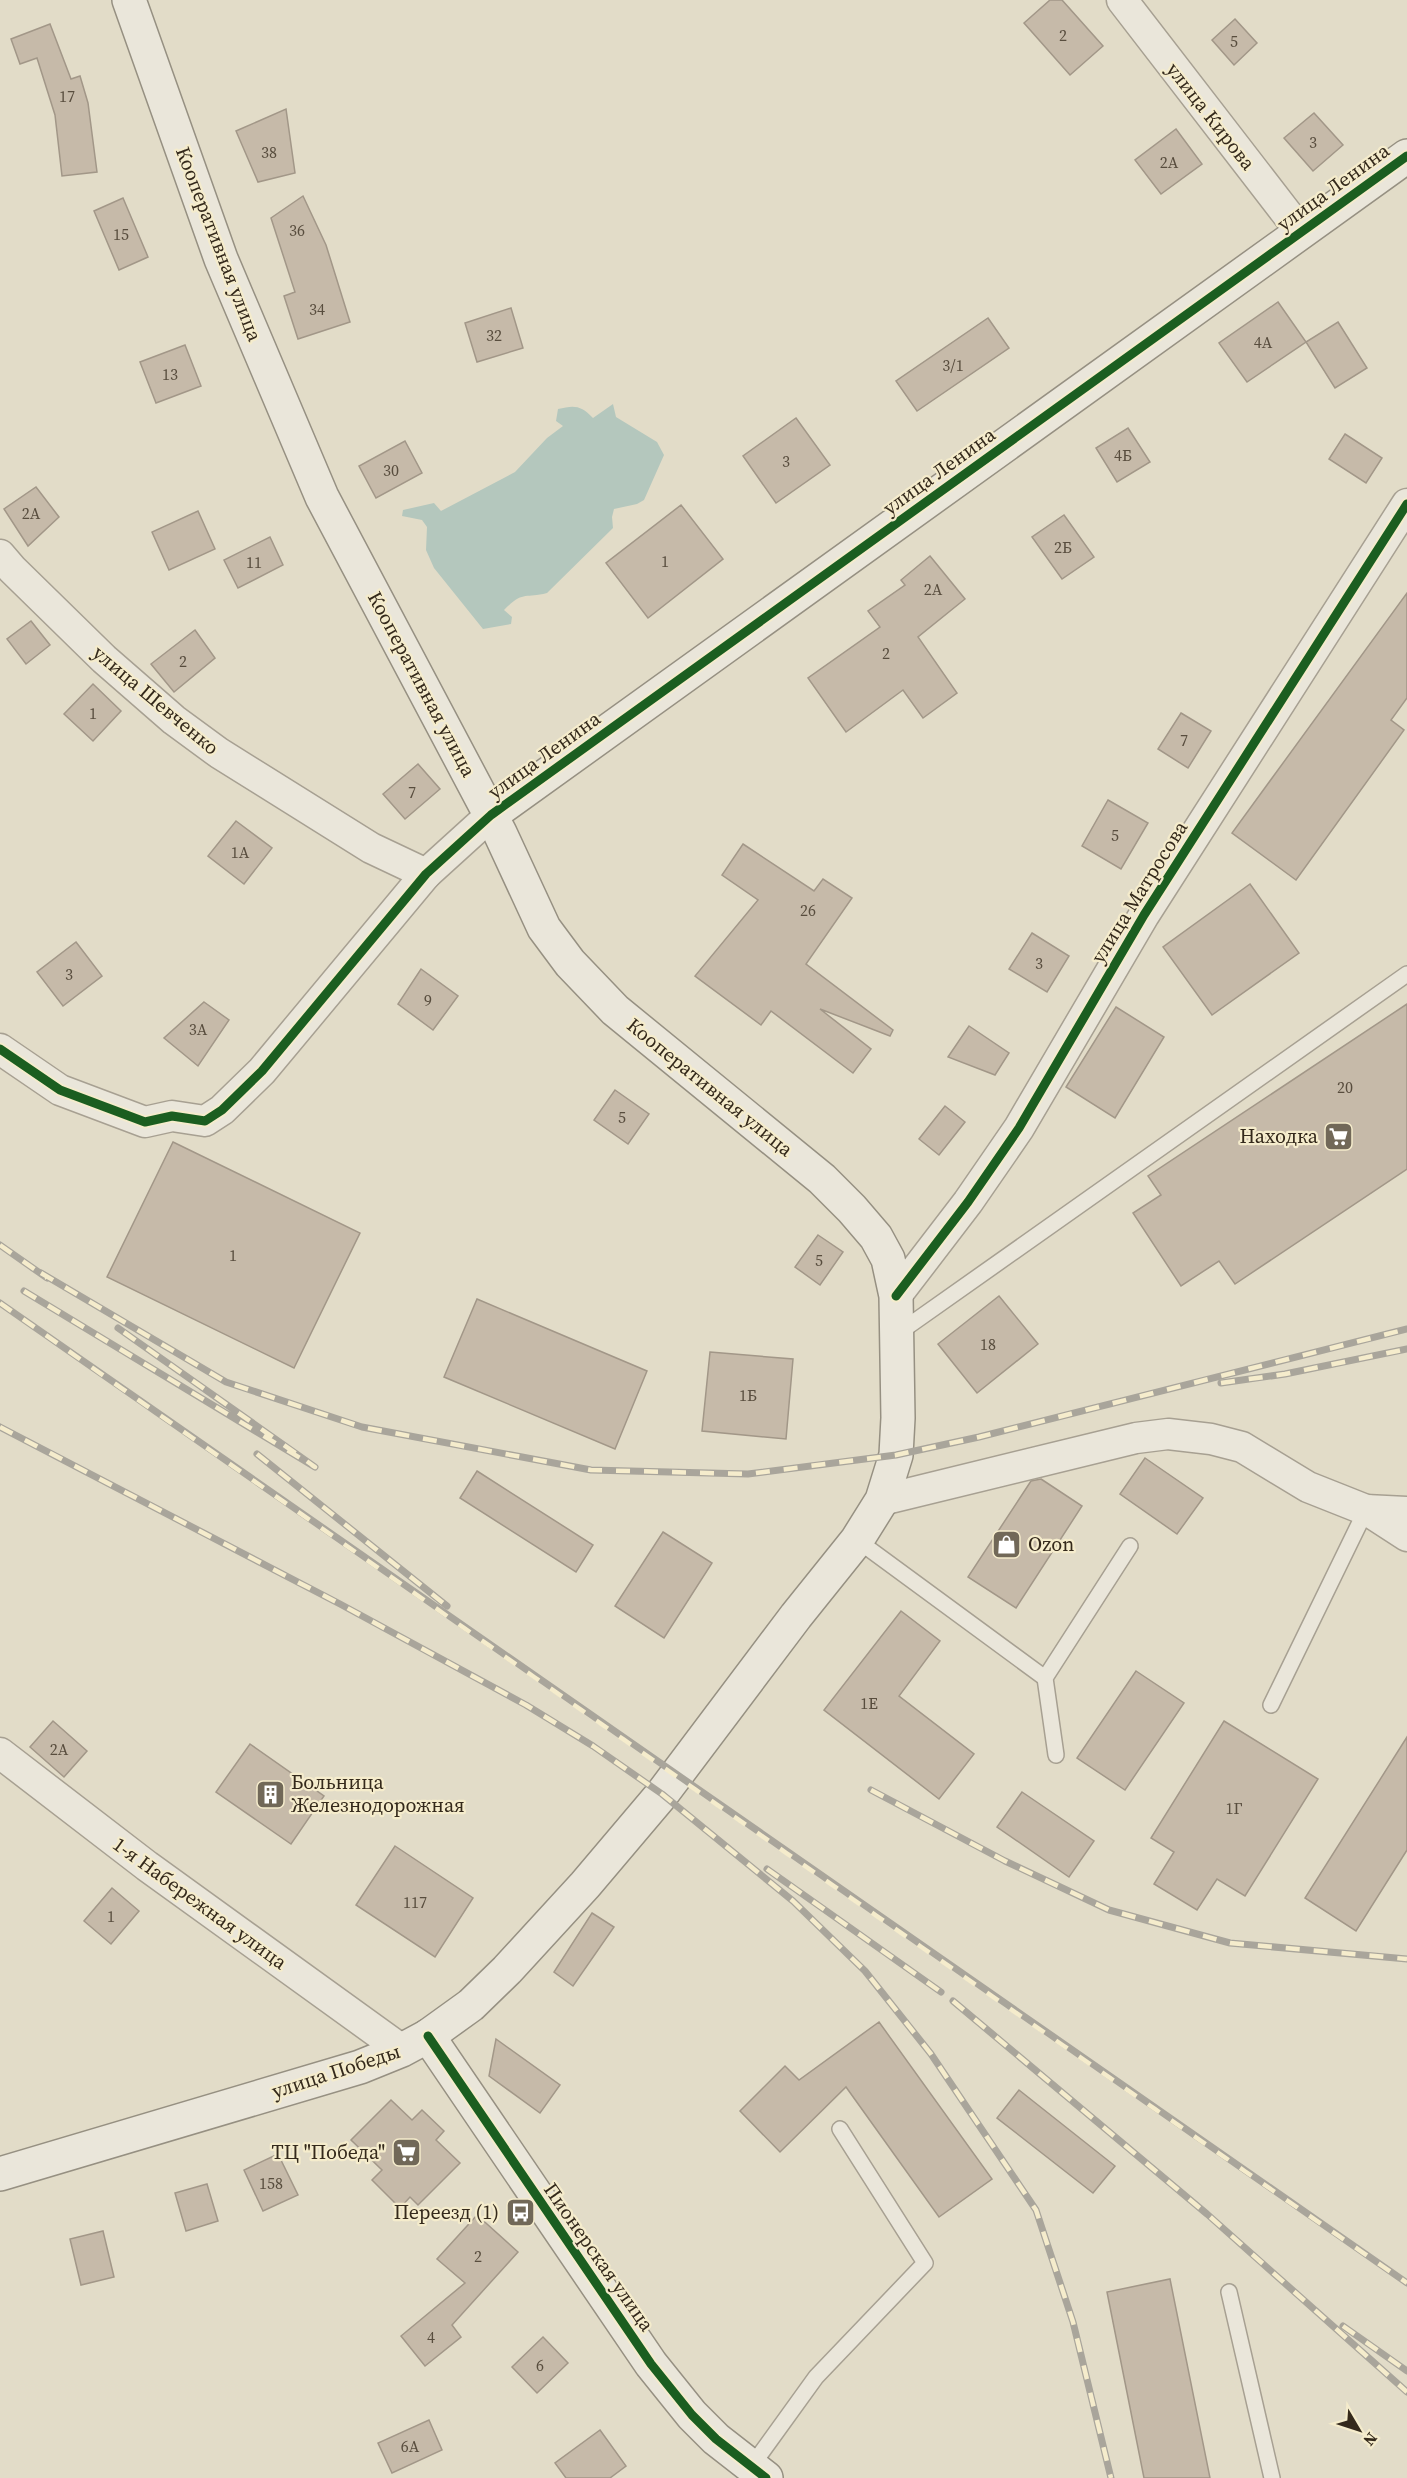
<svg xmlns="http://www.w3.org/2000/svg" width="1407" height="2478" font-family="'Source Serif 4',serif">
  <style>
    .water { fill: #b4c7bd }
    .building { fill: #c6baa9; stroke: #a29788; stroke-width: 1.5 }
    .lines { fill: none; stroke-linecap: round; stroke-linejoin: round }
    .lane-casing { stroke: #a7a092; stroke-width: 18 }
    .street-casing { stroke: #a7a092; stroke-width: 33 }
    .secondary-casing { stroke: #969082; stroke-width: 36 }
    .lane { stroke: #eae6da; stroke-width: 15 }
    .street { stroke: #eae6da; stroke-width: 30 }
    .secondary { stroke: #eae6da; stroke-width: 33 }
    .rail-casing { stroke: #a9a59b; stroke-width: 7 }
    .rail { stroke: #f5eccc; stroke-width: 4.5; stroke-dasharray: 14; stroke-linecap: butt }
    .cycleway-casing { stroke: #f5eccc; stroke-width: 13 }
    .cycleway { stroke: #1b5e20; stroke-width: 9 }
    .labels { text-anchor: middle; stroke-width: 4.5; stroke-linejoin: round; paint-order: stroke }
    .number-label { font-size: 16px; fill: #584d3e }
    .street-label { font-size: 20px; fill: #34291b; stroke: #f5eccc }
    .poi-label { font-size: 20px; fill: #34291b; stroke: #f5eccc; text-anchor: end }
  </style>
  <rect width="100%" height="100%" fill="#e2dcc8"/>
  <path class="water" d="M613,404l3,13 41,25 7,13 -20,45 -7,4 -23,5 -2,8 1,11 -66,65c-23,6 -23,-3 -43,17l8,7 -1,7 -28,5 -49,-61 -8,-18 1,-23 -5,-7 -20,-4 1,-6 31,-7 7,8 74,-39 32,-34 16,-12 -7,-5 2,-12c16,-4 23,-4 35,9z"/>
  <g class="building">
    <path d="M1050,0h12l41,46 -33,29 -46,-52z"/>
    <path d="M1235,19l22,24 -23,22 -22,-25z"/>
    <path d="M50,24l21,55 9,-3 8,27 9,69 -35,4 -7,-61 -18,-57 -17,6 -9,-25z"/>
    <path d="M286,109l9,64 -37,9 -22,-51z"/>
    <path d="M1314,113l29,32 -30,26 -29,-33z"/>
    <path d="M1176,129l26,35 -41,30 -26,-34z"/>
    <path d="M303,196l23,49 24,77 -52,17 -14,-43 11,-4 -24,-74z"/>
    <path d="M123,198l25,59 -29,13 -25,-59z"/>
    <path d="M1278,302l28,40 -59,40 -28,-39z"/>
    <path d="M511,308l12,40 -46,14 -12,-39z"/>
    <path d="M988,318l21,30 -92,63 -21,-30z"/>
    <path d="M1338,322l29,46 -32,20 -29,-46z"/>
    <path d="M185,345l16,41 -45,17 -16,-41z"/>
    <path d="M796,418l34,47 -54,38 -33,-47z"/>
    <path d="M1128,428l22,34 -33,20 -21,-34z"/>
    <path d="M1345,434l37,24 -16,25 -37,-24z"/>
    <path d="M405,441l17,32 -46,25 -17,-32z"/>
    <path d="M36,487l23,30 -31,29 -24,-37z"/>
    <path d="M681,505l42,54 -75,59 -42,-55z"/>
    <path d="M198,511l17,38 -46,21 -17,-38z"/>
    <path d="M1064,515l30,42 -32,22 -30,-42z"/>
    <path d="M270,537l13,28 -45,23 -14,-28z"/>
    <path d="M930,556l35,43 -47,38 39,56 -34,25 -20,-28 -57,42 -38,-54 72,-51 -12,-16 37,-26 -4,-5z"/>
    <path d="M1407,593v105l-16,22 13,10 -108,150 -64,-47z"/>
    <path d="M31,621l19,24 -24,19 -19,-25z"/>
    <path d="M195,630l20,28 -41,34 -23,-28z"/>
    <path d="M93,684l28,27 -28,30 -29,-27z"/>
    <path d="M1181,713l30,18 -23,37 -30,-19z"/>
    <path d="M418,764l22,25 -35,30 -22,-25z"/>
    <path d="M1108,800l40,23 -27,46 -39,-23z"/>
    <path d="M236,821l36,27 -28,36 -36,-28z"/>
    <path d="M743,844l71,47 9,-12 29,19 -46,66 87,66 -3,6 -70,-27 51,40 -18,24 -82,-62 -10,14 -66,-49 63,-76 -36,-25z"/>
    <path d="M1250,884l49,69 -87,62 -49,-68z"/>
    <path d="M1032,933l37,23 -22,36 -38,-23z"/>
    <path d="M76,942l26,34 -39,30 -26,-34z"/>
    <path d="M421,969l37,27 -25,34 -35,-26z"/>
    <path d="M204,1002l25,18 -31,46 -34,-28z"/>
    <path d="M1407,1004v165l-172,115 -16,-23 -38,25 -48,-73 28,-18 -13,-19z"/>
    <path d="M1116,1007l48,30 -49,81 -49,-31z"/>
    <path d="M969,1026l40,27 -14,22 -47,-18z"/>
    <path d="M615,1090l34,24 -21,30 -34,-24z"/>
    <path d="M945,1106l20,16 -26,33 -20,-16z"/>
    <path d="M173,1142l187,91 -66,135 -187,-91z"/>
    <path d="M818,1235l25,17 -23,33 -25,-18z"/>
    <path d="M999,1296l39,48 -61,49 -39,-49z"/>
    <path d="M477,1299l170,72 -32,78 -171,-72z"/>
    <path d="M710,1352l83,7 -7,80 -84,-8z"/>
    <path d="M1145,1458l58,40 -26,36 -57,-40z"/>
    <path d="M477,1471l116,74 -17,27 -116,-74z"/>
    <path d="M1041,1479l41,27 -66,102 -48,-31 63,-96z"/>
    <path d="M663,1532l49,31 -48,75 -49,-32z"/>
    <path d="M901,1611l39,30 -41,55 75,58 -35,45 -115,-89z"/>
    <path d="M1136,1671l48,32 -59,87 -48,-32z"/>
    <path d="M53,1721l34,30 -23,26 -34,-30z"/>
    <path d="M1224,1721l94,58 -73,117 -28,-17 -20,31 -43,-26 20,-32 -23,-14z"/>
    <path d="M1407,1737v113l-51,81 -51,-33z"/>
    <path d="M250,1744l74,52 -33,48 -75,-52z"/>
    <path d="M1022,1792l72,49 -25,36 -72,-50z"/>
    <path d="M395,1846l78,52 -38,59 -79,-52z"/>
    <path d="M112,1888l27,23 -28,33 -27,-23z"/>
    <path d="M592,1913l22,14 -41,59 -19,-14z"/>
    <path d="M879,2022l113,157 -53,38 -93,-130 -66,65 -40,-41 45,-45 14,14z"/>
    <path d="M496,2039l64,46 -20,28 -51,-37z"/>
    <path d="M1019,2090l96,76 -22,27 -96,-75z"/>
    <path d="M391,2100l21,20 10,-10 22,21 -8,9 24,23 -42,42 -8,-8 -10,11 -28,-28 10,-10 -31,-30z"/>
    <path d="M278,2154l20,41 -35,16 -19,-41z"/>
    <path d="M207,2184l11,37 -32,10 -11,-38z"/>
    <path d="M477,2215l41,37 -66,73 9,12 -36,29 -24,-30 64,-53 -28,-24z"/>
    <path d="M103,2231l11,46 -33,8 -11,-46z"/>
    <path d="M1170,2279l40,199h-66l-37,-186z"/>
    <path d="M543,2337l25,26 -31,30 -25,-26z"/>
    <path d="M429,2420l13,30 -50,23 -14,-30z"/>
    <path d="M600,2430l26,36 -16,12h-44l-11,-15z"/>
  </g>
  <g class="lines">
    <defs>
      <g id="lane">
        <path d="M897,1334l510,-360"/>
        <path d="M857,1540l188,138"/>
        <path d="M1271,1705l95,-195"/>
        <path d="M1056,1755l-11,-77 85,-132"/>
        <path d="M1229,2292l43,186"/>
        <path d="M751,2467l65,-90 109,-114 -85,-134"/>
      </g>
      <g id="street">
        <path d="M1122,0l179,232"/>
        <path d="M0,555l12,14 92,90 70,61 45,33 152,95 55,26"/>
        <path d="M0,1049l60,41 85,32 27,-6 33,5 17,-11 40,-39 164,-197 65,-59"/>
        <path d="M896,1296l72,-94 51,-74 125,-213 263,-411"/>
        <path d="M882,1500l254,-62 32,-4 43,5 31,8 66,40 58,23 41,2"/>
        <path d="M1367,1510l40,26"/>
        <path d="M0,1753l147,113 255,184"/>
      </g>
      <g id="secondary">
        <path d="M491,815l916,-659"/>
        <path d="M428,2036l223,328 41,51 24,24 50,39"/>
        <path d="M0,2174l360,-107 42,-17 26,-14 43,-31 36,-35 78,-85 77,-91 134,-178 61,-76 25,-40 14,-45 2,-37 -2,-122 -8,-37 -12,-22 -24,-28 -30,-30 -207,-169 -45,-47 -26,-35 -44,-95 -178,-336 -101,-238 -92,-259"/>
      </g>
    </defs>
    <use href="#lane" class="lane-casing"/>
    <use href="#street" class="street-casing"/>
    <use href="#secondary" class="secondary-casing"/>
    <use href="#lane" class="lane"/>
    <use href="#street" class="street"/>
    <use href="#secondary" class="secondary"/>
    <defs>
      <g id="rail">
        <path d="M0,1245l47,33"/>
        <path d="M41,1273l185,109 136,45 229,43 157,4 148,-19 83,-18 428,-108"/>
        <path d="M24,1291l291,176 -197,-139"/>
        <path d="M0,1303c468,328 936,656 1407,980"/>
        <path d="M1221,1383l64,-9 122,-25"/>
        <path d="M0,1427l340,177 186,101 67,41 69,48 131,107 72,70 66,83 105,156 37,112 38,156"/>
        <path d="M257,1454l190,152"/>
        <path d="M871,1790l134,71 104,49 121,33 177,16"/>
        <path d="M767,1869l174,123"/>
        <path d="M953,2001l254,213 200,178"/>
        <path d="M1343,2326l64,45"/>
      </g>
    </defs>
    <use href="#rail" class="rail-casing"/>
    <use href="#rail" class="rail"/>
    <defs>
      <g id="cycleway">
        <path d="M0,1049l60,41 85,32 27,-6 33,5 17,-11 40,-39 164,-197 65,-59 916,-659"/>
        <path d="M896,1296l72,-94 51,-74 125,-213 263,-411"/>
        <path d="M428,2036l223,328 41,51 24,24 50,39"/>
      </g>
    </defs>
    <use href="#cycleway" class="cycleway-casing"/>
    <use href="#cycleway" class="cycleway"/>
  </g>
  <defs>
    <symbol id="supermarket-square" viewBox="-11 -11 22 22"><rect x="-9" y="-9" width="18" height="18" rx="4" fill="#716858" stroke="#f5eccc"/><path d="M-6-5.5h2.5l.6 2H6L4.5 2H-2.5L-4.4-4H-6ZM-1.5 3.2a1.3 1.3 0 1 0 .1 0ZM3 3.2a1.3 1.3 0 1 0 .1 0Z" fill="#fff"/></symbol>
    <symbol id="shop-square" viewBox="-11 -11 22 22"><rect x="-9" y="-9" width="18" height="18" rx="4" fill="#716858" stroke="#f5eccc"/><path d="M-5-2.5h2.3a2.7 3.5 0 0 1 5.4 0H5L5.5 6h-11ZM-1.5-2.5h3a1.5 2.3 0 0 0-3 0Z" fill="#fff"/></symbol>
    <symbol id="building-square" viewBox="-11 -11 22 22"><rect x="-9" y="-9" width="18" height="18" rx="4" fill="#716858" stroke="#f5eccc"/><path d="M-4-6H4V6H1V3H-1V6H-4ZM-2.5-4.3h1.7v1.8h-1.7ZM.8-4.3h1.7v1.8H.8ZM-2.5-1h1.7V.8h-1.7ZM.8-1h1.7V.8H.8Z" fill="#fff"/></symbol>
    <symbol id="bus-square" viewBox="-11 -11 22 22"><rect x="-9" y="-9" width="18" height="18" rx="4" fill="#716858" stroke="#f5eccc"/><path d="M-5-6H5V4H4V6H2V4H-2V6H-4V4H-5ZM-3.5-4V0h7V-4ZM-3.5 1.2v1.5H-2V1.2ZM2 1.2v1.5H3.5V1.2Z" fill="#fff"/></symbol>
  </defs>
  <g fill-rule="evenodd">
    <use href="#supermarket-square" x="1322" y="1120" width="33" height="33"/>
    <use href="#shop-square" x="990" y="1528" width="33" height="33"/>
    <use href="#building-square" x="254" y="1778" width="33" height="33"/>
    <use href="#supermarket-square" x="390" y="2136" width="33" height="33"/>
    <use href="#bus-square" x="504" y="2196" width="33" height="33"/>
  </g>
  <g class="labels">
    <g class="number-label">
      <text x="1063" y="41">2</text>
      <text x="1234" y="47">5</text>
      <text x="67" y="102">17</text>
      <text x="1313" y="148">3</text>
      <text x="269" y="158">38</text>
      <text x="1169" y="168">2А</text>
      <text x="297" y="236">36</text>
      <text x="121" y="240">15</text>
      <text x="317" y="315">34</text>
      <text x="494" y="341">32</text>
      <text x="1263" y="348">4А</text>
      <text x="953" y="371">3/1</text>
      <text x="170" y="380">13</text>
      <text x="1123" y="461">4Б</text>
      <text x="786" y="467">3</text>
      <text x="391" y="476">30</text>
      <text x="31" y="519">2А</text>
      <text x="1063" y="553">2Б</text>
      <text x="665" y="567">1</text>
      <text x="254" y="568">11</text>
      <text x="933" y="595">2А</text>
      <text x="886" y="659">2</text>
      <text x="183" y="667">2</text>
      <text x="93" y="719">1</text>
      <text x="1184" y="746">7</text>
      <text x="412" y="798">7</text>
      <text x="1115" y="841">5</text>
      <text x="240" y="858">1А</text>
      <text x="808" y="916">26</text>
      <text x="1039" y="969">3</text>
      <text x="69" y="980">3</text>
      <text x="428" y="1006">9</text>
      <text x="198" y="1035">3А</text>
      <text x="1345" y="1093">20</text>
      <text x="622" y="1123">5</text>
      <text x="233" y="1261">1</text>
      <text x="819" y="1266">5</text>
      <text x="988" y="1350">18</text>
      <text x="748" y="1401">1Б</text>
      <text x="869" y="1709">1Е</text>
      <text x="59" y="1755">2А</text>
      <text x="1234" y="1814">1Г</text>
      <text x="415" y="1908">117</text>
      <text x="111" y="1922">1</text>
      <text x="271" y="2189">158</text>
      <text x="478" y="2262">2</text>
      <text x="431" y="2343">4</text>
      <text x="540" y="2371">6</text>
      <text x="410" y="2452">6А</text>
    </g>
    <g class="street-label">
      <text transform="translate(1211 116) rotate(52)" y="7">улица Кирова</text>
      <text transform="translate(1333 187) rotate(-36)" y="7">улица Ленина</text>
      <text transform="translate(219 244) rotate(69)" y="7">Кооперативная улица</text>
      <text transform="translate(939 471) rotate(-36)" y="7">улица Ленина</text>
      <text transform="translate(422 684) rotate(62)" y="7">Кооперативная улица</text>
      <text transform="translate(156 700) rotate(40)" y="7">улица Шевченко</text>
      <text transform="translate(544 755) rotate(-36)" y="7">улица Ленина</text>
      <text transform="translate(1139 892) rotate(-58)" y="7">улица Матросова</text>
      <text transform="translate(710 1087) rotate(39)" y="7">Кооперативная улица</text>
      <text transform="translate(200 1903) rotate(36)" y="7">1-я Набережная улица</text>
      <text transform="translate(336 2071) rotate(-18)" y="7">улица Победы</text>
      <text transform="translate(599 2257) rotate(55)" y="7">Пионерская улица</text>
    </g>
    <g class="poi-label">
      <text x="1318" y="1143">Находка</text>
      <text x="1028" y="1551" text-anchor="start">Ozon</text>
      <text x="291" y="1789" text-anchor="start">Больница<tspan x="291" dy="23">Железнодорожная</tspan></text>
      <text x="385" y="2159">ТЦ "Победа"</text>
      <text x="499" y="2219">Переезд (1)</text>
    </g>
  </g>
  <g transform="translate(1359 2430) rotate(129)" stroke="#f5eccc" stroke-width="4.5" paint-order="stroke">
  <path d="M0-4.5L10 22L0 15L-10 22Z" fill="#34291b"/>
  <text y="-9" font-size="16" font-weight="bold" text-anchor="middle" fill="#34291b">N</text>
  </g>
</svg>
